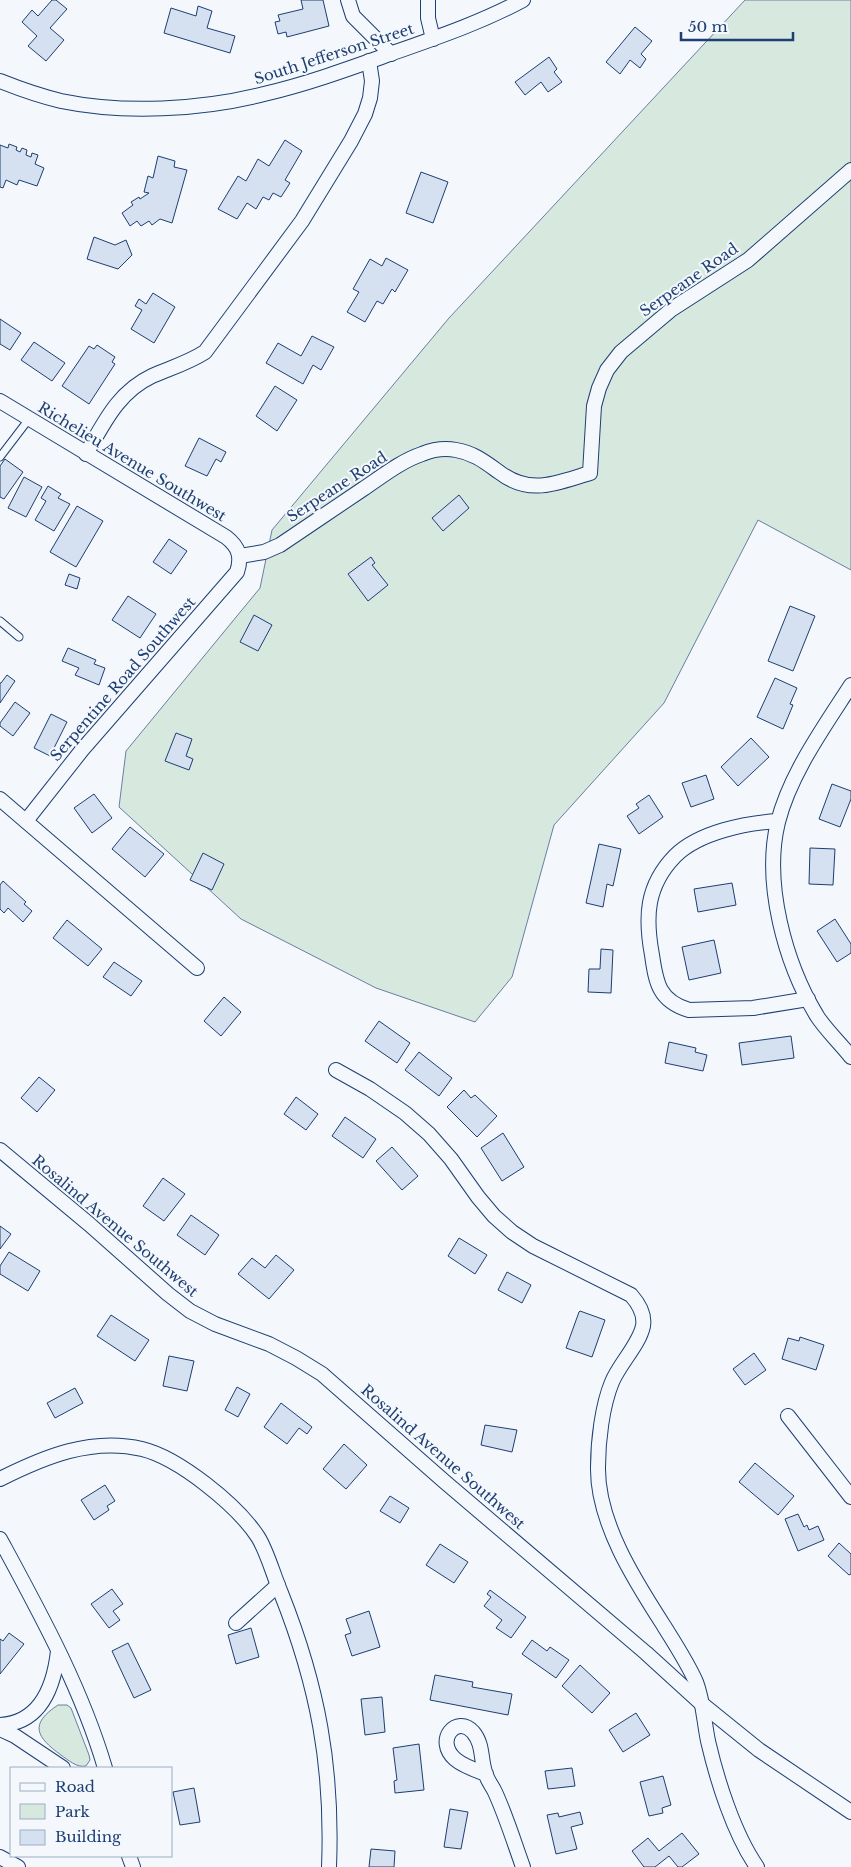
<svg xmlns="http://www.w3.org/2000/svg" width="851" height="1867" font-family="'Libre Baskerville',serif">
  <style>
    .green { fill: #d7e8df; stroke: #687fa3 }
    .building { fill: #d5e0f0; stroke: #1d3f73 }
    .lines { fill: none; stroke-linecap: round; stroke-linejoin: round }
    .lane-casing { stroke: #1d3f73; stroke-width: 9 }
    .street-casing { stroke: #1d3f73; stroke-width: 16 }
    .lane { stroke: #f4f7fb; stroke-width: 7 }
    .street { stroke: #f4f7fb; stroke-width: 14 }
    .labels { text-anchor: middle; stroke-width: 4; stroke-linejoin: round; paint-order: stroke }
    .street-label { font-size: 15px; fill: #1d3f73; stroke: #f4f7fb }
  </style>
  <rect width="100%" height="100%" fill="#f4f7fb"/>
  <g class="green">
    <path d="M745,0h106v570l-93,-50 -94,183 -110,122 -42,152 -37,45 -99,-34 -135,-69 -122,-112 7,-56 134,-163 12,-58 177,-212z"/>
    <path d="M58,1705h9l4,3 18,47 1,5 -4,6c-9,2 -18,-6 -25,-11 -25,-18 -32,-31 -3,-50z"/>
  </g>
  <g class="building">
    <path d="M52,0h4l11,9 -17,19 14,12 -18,21 -18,-15 9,-10 -15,-14 10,-12 6,6z"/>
    <path d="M301,0h22l6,26 -42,11 -1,-5 -8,2 -3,-12 5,-1 -2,-6 25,-6z"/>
    <path d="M198,6l14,5 -5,17 28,8 -5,17 -66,-20 7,-25 25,8z"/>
    <path d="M635,27l17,14 -11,13 5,5 -6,9 -10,-8 -10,14 -14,-12z"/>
    <path d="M549,57l8,12 -3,3 8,10 -14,10 -7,-10 -16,13 -10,-13z"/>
    <path d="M285,140l17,11 -17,29 5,3 -9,14 -8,-4 -4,7 -6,-3 -7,12 -9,-6 -10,16 -19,-10 20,-33 8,5 12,-22 11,7z"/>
    <path d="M9,144l8,3 -1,3 4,2 2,-4 5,2 -1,5 5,2 1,-4 6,2 -3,9 9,4 -7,18 -18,-6 -2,5 -11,-5 -3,8 -3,-1v-42l8,3z"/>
    <path d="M158,156l17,5 -1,6 13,3 -15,53 -12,-4 -8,6 -3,-4 -8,5 -4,-5 -7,5 -8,-13 11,-8 -2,-3 8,-5 1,2 9,-6 -5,-1 4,-16 5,2z"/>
    <path d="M421,172l27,10 -15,41 -27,-10z"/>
    <path d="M94,237l21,8 11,-5 6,15 -14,14 -31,-10z"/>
    <path d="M386,258l22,12 -13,22 -3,-3 -9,15 -6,-3 -12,21 -18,-10 12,-20 -6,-3 17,-30 12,7z"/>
    <path d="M153,293l22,14 -21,36 -23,-14 11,-19 -7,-4 4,-7 7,5z"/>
    <path d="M0,319l21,14 -11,17 -10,-6z"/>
    <path d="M312,336l22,11 -13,23 -8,-5 -10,19 -37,-21 12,-20 23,13z"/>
    <path d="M34,342l31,21 -13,18 -31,-21z"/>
    <path d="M97,345l18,12 -3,5 3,2 -26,40 -27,-18 27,-40 5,3z"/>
    <path d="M275,386l22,14 -20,31 -21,-15z"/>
    <path d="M199,438l27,14 -5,10 -5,-3 -9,17 -22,-10z"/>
    <path d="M5,459l18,13 -19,27 -4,-2v-31z"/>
    <path d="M24,477l18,10 -16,30 -18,-9z"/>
    <path d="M48,486l13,8 -3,4 12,6 -16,27 -19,-11 11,-19 -5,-3z"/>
    <path d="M459,495l10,13 -26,23 -11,-13z"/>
    <path d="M77,506l26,15 -27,46 -26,-15z"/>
    <path d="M169,539l18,12 -16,23 -18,-12z"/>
    <path d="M371,557l4,6 -3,2 16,20 -20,16 -20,-27z"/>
    <path d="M69,574l11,4 -3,11 -12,-4z"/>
    <path d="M128,596l28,18 -16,24 -28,-18z"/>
    <path d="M790,606l25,10 -22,55 -25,-10z"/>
    <path d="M254,615l18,10 -14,26 -18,-9z"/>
    <path d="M68,648l28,12 -2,4 11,4 -6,17 -24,-10 4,-7 -17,-7z"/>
    <path d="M7,675l8,6 -15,22v-20h1z"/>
    <path d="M775,678l22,10 -7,16 3,1 -10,24 -26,-12z"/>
    <path d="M15,702l15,11 -17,23 -13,-10v-3z"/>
    <path d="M51,714l16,8 -17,34 -16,-8z"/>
    <path d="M176,733l16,6 -6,17 7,3 -4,11 -24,-9z"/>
    <path d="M751,738l18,19 -31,29 -17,-19z"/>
    <path d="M706,775l8,24 -23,8 -9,-24z"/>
    <path d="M832,784l19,7v8l-11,28 -21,-8z"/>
    <path d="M94,794l18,24 -20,15 -18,-25z"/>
    <path d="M649,795l14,22 -24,17 -12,-18 12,-8 -3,-4z"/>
    <path d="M130,827l34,27 -19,23 -33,-28z"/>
    <path d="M599,844l22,5 -8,37 -6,-2 -4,23 -17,-4z"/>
    <path d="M810,848l25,1 -2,36 -24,-1z"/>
    <path d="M203,853l21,11 -12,26 -22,-10z"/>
    <path d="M3,881l23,21 -2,2 8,7 -9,11 -15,-14 -4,5 -4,-4v-24z"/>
    <path d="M732,883l4,22 -38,7 -4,-23z"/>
    <path d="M835,919l16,25v9l-14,9 -20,-31z"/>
    <path d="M67,920l35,29 -14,17 -35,-28z"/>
    <path d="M714,940l7,33 -32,7 -7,-33z"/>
    <path d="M601,949l12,1 -2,43 -23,-1 1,-23h11z"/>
    <path d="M114,962l28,19 -11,15 -28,-19z"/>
    <path d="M224,997l17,15 -20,24 -17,-15z"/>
    <path d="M379,1021l31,22 -13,20 -32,-22z"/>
    <path d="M791,1036l3,22 -52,7 -3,-22z"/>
    <path d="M669,1042l27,6 -1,4 12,3 -4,16 -38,-8z"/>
    <path d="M419,1052l33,26 -13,18 -34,-26z"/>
    <path d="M39,1077l16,13 -18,22 -16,-14z"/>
    <path d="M464,1090l7,8 4,-3 22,21 -20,21 -30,-30z"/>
    <path d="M296,1097l22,17 -12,16 -22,-16z"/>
    <path d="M345,1117l31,22 -13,19 -31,-22z"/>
    <path d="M503,1133l21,34 -22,14 -21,-33z"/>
    <path d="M392,1147l26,29 -16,14 -26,-29z"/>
    <path d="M163,1178l22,16 -21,27 -21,-15z"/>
    <path d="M191,1215l28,20 -14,20 -28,-20z"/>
    <path d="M0,1226l11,8 -11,15z"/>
    <path d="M459,1238l28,17 -12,19 -27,-18z"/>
    <path d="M9,1252l31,19 -12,20 -28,-17v-8z"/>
    <path d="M276,1255l18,15 -25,29 -31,-25 14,-16 13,10z"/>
    <path d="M507,1272l24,13 -9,18 -24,-13z"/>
    <path d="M580,1311l25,9 -13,37 -26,-9 13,-36z"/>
    <path d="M111,1315l38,25 -14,21 -38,-25z"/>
    <path d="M800,1337l24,8 -8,25 -34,-11 6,-21 11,3z"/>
    <path d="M754,1353l12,17 -21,15 -12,-16z"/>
    <path d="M169,1356l25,5 -7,30 -24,-5z"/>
    <path d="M237,1387l13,7 -12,23 -13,-7z"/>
    <path d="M75,1388l8,15 -28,15 -8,-15z"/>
    <path d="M281,1403l31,24 -5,7 -8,-6 -12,16 -23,-17z"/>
    <path d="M485,1425l32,5 -5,22 -31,-7z"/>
    <path d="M344,1444l23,21 -21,24 -23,-20z"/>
    <path d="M755,1463l39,33 -16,19 -39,-33z"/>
    <path d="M105,1485l10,16 -8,5 2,4 -15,10 -13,-20z"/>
    <path d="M390,1496l19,12 -9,15 -20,-12z"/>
    <path d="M798,1514l6,13 3,-2 2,5 9,-4 6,14 -26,11 -13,-32z"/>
    <path d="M839,1543l12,11v20l-2,1 -21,-19z"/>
    <path d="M440,1544l28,18 -14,21 -28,-18z"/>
    <path d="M112,1589l11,15 -10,7 7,9 -11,8 -18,-24z"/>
    <path d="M490,1590l36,27 -15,21 -15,-10 6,-8 -18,-14 7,-9 -4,-3z"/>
    <path d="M369,1611l11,36 -28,9 -7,-21 6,-2 -5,-14z"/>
    <path d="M251,1628l8,29 -23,7 -8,-29z"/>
    <path d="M9,1633l15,11 -24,30v-35l3,2z"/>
    <path d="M532,1640l15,11 3,-4 19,13 -13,18 -34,-24z"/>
    <path d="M128,1643l23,47 -17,8 -22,-47z"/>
    <path d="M580,1665l30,28 -18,20 -30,-27z"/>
    <path d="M435,1675l38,7 -1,5 40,7 -4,21 -78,-15z"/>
    <path d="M382,1697l3,35 -20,3 -4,-36z"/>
    <path d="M636,1713l14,22 -27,17 -14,-22z"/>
    <path d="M419,1744l5,46 -29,3 -1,-12 3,-1 -4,-32z"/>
    <path d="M572,1768l3,18 -27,3 -3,-18z"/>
    <path d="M663,1776l8,29 -9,3 1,5 -14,3 -9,-34z"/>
    <path d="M194,1788l6,34 -20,3 -7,-33z"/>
    <path d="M450,1809l18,3 -7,37 -17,-2z"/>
    <path d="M580,1812l3,12 -12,3 6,22 -21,5 -9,-39 11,-2 1,4z"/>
    <path d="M682,1833l17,21 -17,13h-4l-9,-11 -14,11h-11l-12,-16 16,-13 11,13z"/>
    <path d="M371,1849l24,2 -1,16h-25z"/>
  </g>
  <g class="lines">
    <defs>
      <g id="lane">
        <path d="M0,457l29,-38"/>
        <path d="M0,621l19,16"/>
      </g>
      <g id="street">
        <path d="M348,0l5,16 38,38"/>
        <path d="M428,0v18l5,21"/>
        <path d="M0,81c20,8 40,15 61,20 63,13 140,9 203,-7 43,-10 84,-25 126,-40 45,-16 90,-31 133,-54"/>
        <path d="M0,401l226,136c13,10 16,20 11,35l-155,178 -56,71"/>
        <path d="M86,454c18,-31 32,-62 66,-78 18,-8 36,-13 53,-24l97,-131 49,-80 14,-27 5,-16 2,-17 -3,-20"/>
        <path d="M240,556l24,-4 16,-7c28,-19 55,-37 83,-56 18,-12 38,-28 59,-35 10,-4 23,-6 34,-4 18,3 29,12 43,22 31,24 57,11 91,1l4,-67 5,-18 8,-18 14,-18 51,-43 76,-49 103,-90"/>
        <path d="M851,685c-27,42 -61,89 -73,137 -15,61 7,141 39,194 9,14 23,27 34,41"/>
        <path d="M0,799l197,169"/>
        <path d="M778,821c-32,2 -79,11 -103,35 -29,30 -30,61 -23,99 4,28 7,46 37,55l64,-2 55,-9"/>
        <path d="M336,1070l34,19 35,24 24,21 22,25 27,38 16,19 18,16 21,14 98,49c8,9 14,19 12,31 -4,19 -23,37 -31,56 -10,24 -14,60 -14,85 -1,55 37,114 66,159 11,18 23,36 32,56 7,18 8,39 12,59 9,39 26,93 49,126"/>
        <path d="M0,1150l89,74 79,70 22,17 25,13 54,20 27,14 26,16 123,108 201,171 56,51 57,46 92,62"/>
        <path d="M788,1416l63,81"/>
        <path d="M0,1479c44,-22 91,-42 142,-30 37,9 95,56 116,88 9,14 16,40 23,56 37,93 52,174 48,274"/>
        <path d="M0,1539c40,74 81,148 105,229"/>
        <path d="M236,1623l42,-38"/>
        <path d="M0,1725c41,-2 54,-39 58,-74"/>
        <path d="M0,1729l15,7 48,32"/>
        <path d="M486,1774c-11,-4 -23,-8 -31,-15 -21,-19 2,-45 18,-27 11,13 7,28 13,43 2,6 6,11 9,17 11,24 19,50 28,75"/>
        <path d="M129,1856l4,11"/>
        <path d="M0,1857l18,10"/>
      </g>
    </defs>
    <use href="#lane" class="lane-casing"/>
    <use href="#street" class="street-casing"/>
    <use href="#lane" class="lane"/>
    <use href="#street" class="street"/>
  </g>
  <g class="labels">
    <g class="street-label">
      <text transform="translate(334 54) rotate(-18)" y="5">South Jefferson Street</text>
      <text transform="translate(689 280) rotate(-35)" y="5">Serpeane Road</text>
      <text transform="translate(132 462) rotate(31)" y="5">Richelieu Avenue Southwest</text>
      <text transform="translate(337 487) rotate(-33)" y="5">Serpeane Road</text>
      <text transform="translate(123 679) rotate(-49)" y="5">Serpentine Road Southwest</text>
      <text transform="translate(115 1226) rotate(40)" y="5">Rosalind Avenue Southwest</text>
      <text transform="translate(443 1457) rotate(41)" y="5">Rosalind Avenue Southwest</text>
    </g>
  </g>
  <rect x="10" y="1767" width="162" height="90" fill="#f4f7fb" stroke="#9eadc5"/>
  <rect x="20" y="1783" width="25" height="8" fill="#f4f7fb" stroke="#9eadc5"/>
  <text x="55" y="1792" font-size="15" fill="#1d3f73">Road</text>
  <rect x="20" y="1804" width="25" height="15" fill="#d7e8df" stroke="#9eadc5"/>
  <text x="55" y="1817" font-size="15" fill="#1d3f73">Park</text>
  <rect x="20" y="1830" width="25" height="15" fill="#d5e0f0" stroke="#9eadc5"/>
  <text x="55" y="1842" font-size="15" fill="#1d3f73">Building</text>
  <path d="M681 32v8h112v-8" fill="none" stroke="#1d3f73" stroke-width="2.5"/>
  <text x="688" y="32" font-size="15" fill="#1d3f73" stroke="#f4f7fb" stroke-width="4" paint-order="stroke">50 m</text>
</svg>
